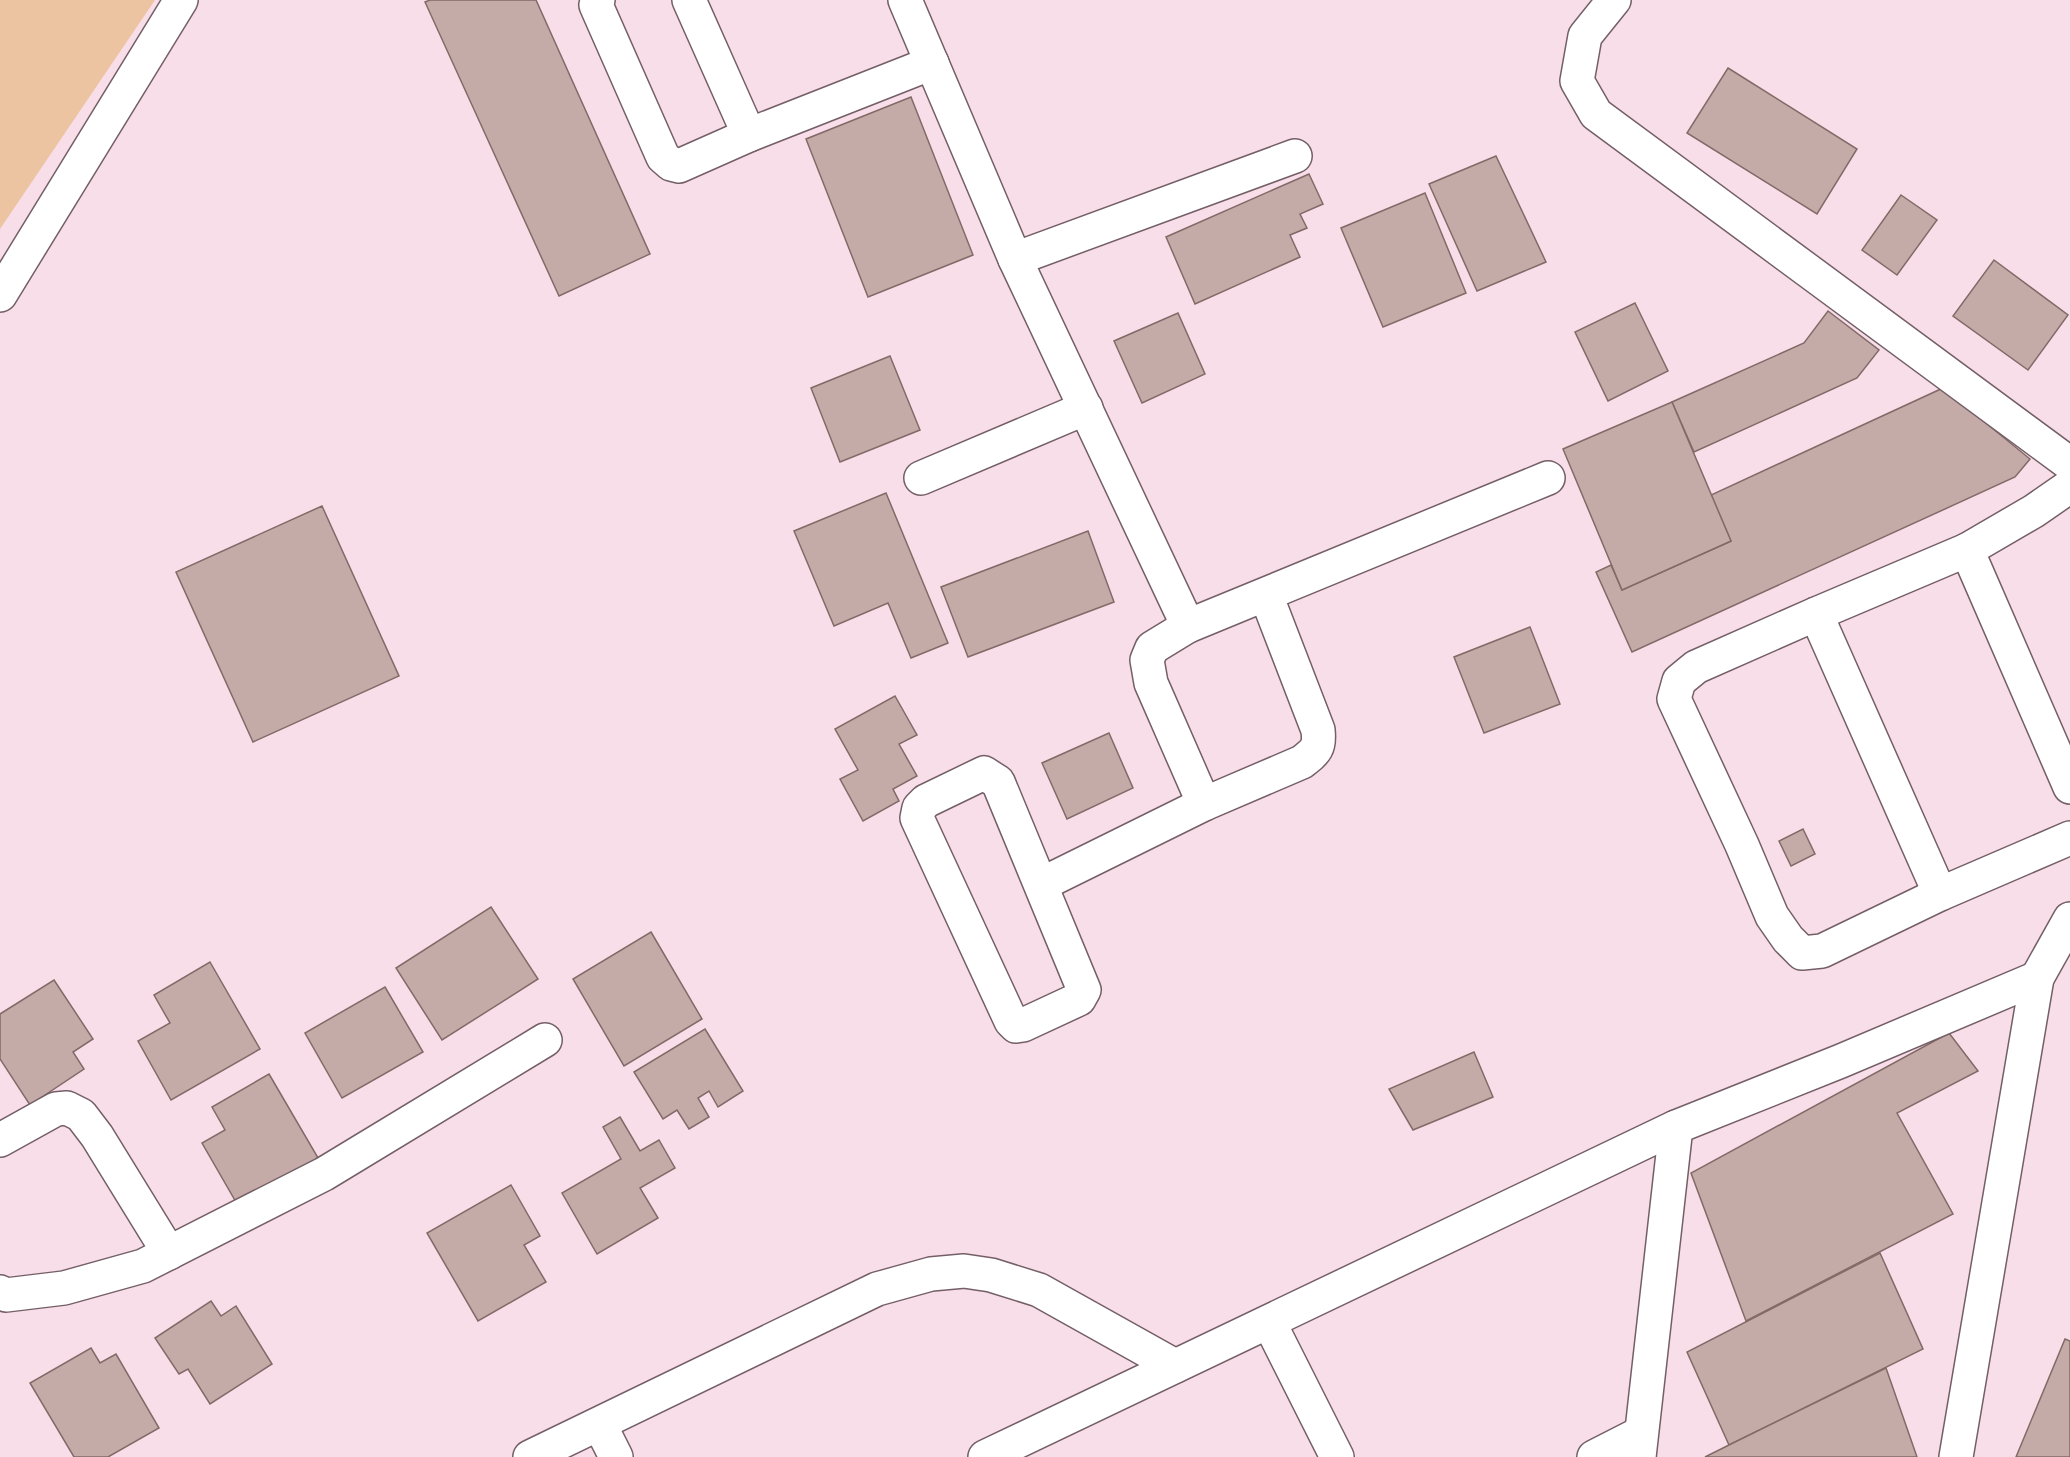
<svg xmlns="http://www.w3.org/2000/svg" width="2070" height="1457" font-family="Roboto,sans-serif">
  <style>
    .green { fill: #edc4a1 }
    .building { fill: #c5aba8; stroke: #816a67; stroke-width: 1.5 }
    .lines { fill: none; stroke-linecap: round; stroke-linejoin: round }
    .minor-casing { stroke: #745f67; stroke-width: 36 }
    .minor { stroke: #fff; stroke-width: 33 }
  </style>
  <rect width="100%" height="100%" fill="#f8dee8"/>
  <path class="green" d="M0,0h155l-155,229z"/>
  <g class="building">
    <path d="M430,0h106l114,254 -91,42 -134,-294z"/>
    <path d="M1728,68l129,81 -40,65 -130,-81z"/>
    <path d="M911,97l62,158 -105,42 -62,-158z"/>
    <path d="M1496,156l50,106 -69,29 -48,-107z"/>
    <path d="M1309,174l14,30 -23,10 7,14 -17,7 10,22 -105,47 -29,-67z"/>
    <path d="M1425,193l41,100 -83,34 -42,-99z"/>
    <path d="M1901,195l36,25 -40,55 -35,-25z"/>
    <path d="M1994,260l74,55 -40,55 -75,-54z"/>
    <path d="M1635,303l33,68 -60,30 -33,-69z"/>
    <path d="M1828,311l51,39 -22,28 -163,74 -22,-50 132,-59z"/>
    <path d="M1178,313l27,61 -63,29 -28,-62z"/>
    <path d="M890,356l30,74 -80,32 -29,-74z"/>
    <path d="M1943,388l87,71 -15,18 -383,175 -36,-80 15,-7 11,25 109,-49 -20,-46z"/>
    <path d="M1672,402l59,139 -109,49 -59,-141z"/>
    <path d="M886,493l62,150 -37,15 -23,-55 -54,23 -40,-95z"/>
    <path d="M322,506l77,170 -146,66 -77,-170z"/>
    <path d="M1088,531l26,71 -146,55 -27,-70z"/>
    <path d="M1530,627l30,77 -76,29 -30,-76z"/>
    <path d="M895,696l22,39 -18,9 18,32 -24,13 6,12 -36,20 -23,-42 18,-9 -23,-41z"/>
    <path d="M1109,733l24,55 -66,31 -25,-56z"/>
    <path d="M1803,829l12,25 -24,12 -12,-25z"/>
    <path d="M491,907l47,72 -96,61 -46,-72z"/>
    <path d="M651,932l51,87 -78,47 -51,-87z"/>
    <path d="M210,962l50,87 -89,51 -33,-59 32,-18 -16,-28z"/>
    <path d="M54,980l39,59 -20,13 11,17 -54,36 -30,-46v-45z"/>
    <path d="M385,987l38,65 -81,46 -37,-65z"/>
    <path d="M705,1029l38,62 -25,16 -9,-16 -11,7 11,19 -20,12 -12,-19 -14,9 -29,-47z"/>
    <path d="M1949,1033l29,38 -81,42 56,101 -207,107 -55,-148z"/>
    <path d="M1474,1052l19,45 -80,33 -24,-41z"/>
    <path d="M269,1074l52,89 -81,46 -38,-66 23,-13 -13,-23z"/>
    <path d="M620,1117l20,34 19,-11 16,28 -35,20 18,30 -61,36 -35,-61 59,-34 -18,-32z"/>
    <path d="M511,1185l29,51 -16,9 22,37 -68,39 -51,-88z"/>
    <path d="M1880,1253l43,96 -194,96 -42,-93z"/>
    <path d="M211,1301l10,15 15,-10 36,58 -62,40 -22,-35 -9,5 -24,-36z"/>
    <path d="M2065,1339l5,2v116h-54z"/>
    <path d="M91,1348l9,15 16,-9 43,74 -51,29h-34l-44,-74z"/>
    <path d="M1886,1368l31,89h-212l24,-12z"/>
  </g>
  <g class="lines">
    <defs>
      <g id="minor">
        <path d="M598,0l-2,5 67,152 8,7 8,2 70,-31 183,-72"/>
        <path d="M689,0l60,135"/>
        <path d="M905,0l110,259 173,367"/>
        <path d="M1614,0l-29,36 -8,45 19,33 474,350"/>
        <path d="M1015,259l280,-103"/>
        <path d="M0,295l181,-295"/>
        <path d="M921,478l165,-70"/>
        <path d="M2070,486l-36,25 -67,39 -151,64 -120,53 -17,14 -5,18 68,146 30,71 16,23 14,14 20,-2 118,-57 130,-56"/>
        <path d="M1967,550l103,237"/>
        <path d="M1816,614l124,280"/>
        <path d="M984,773l14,9 86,208 -5,9 -56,26 -7,1 -5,-5 -94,-203 2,-10 7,-7z"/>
        <path d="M1204,804l-53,-121 -4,-23 5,-12 36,-22 360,-148"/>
        <path d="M1042,884l162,-80 98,-42c14,-11 18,-14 16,-32l-52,-135"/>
        <path d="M0,1140l56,-31 11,-1 14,7 16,21 72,117"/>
        <path d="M0,1292l6,3 58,-7 79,-22 181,-92 221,-134"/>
        <path d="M1269,1322l68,135"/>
        <path d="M600,1425l16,32"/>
        <path d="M530,1457l347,-168 54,-15 33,-3 27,4 48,15 136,76"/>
        <path d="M985,1457l691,-330 165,-66 196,-83"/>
        <path d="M1594,1457l47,-24"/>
        <path d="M1639,1457l37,-330"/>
        <path d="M1956,1457l81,-479 33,-59"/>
      </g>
    </defs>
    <use href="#minor" class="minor-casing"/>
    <use href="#minor" class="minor"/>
  </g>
</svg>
